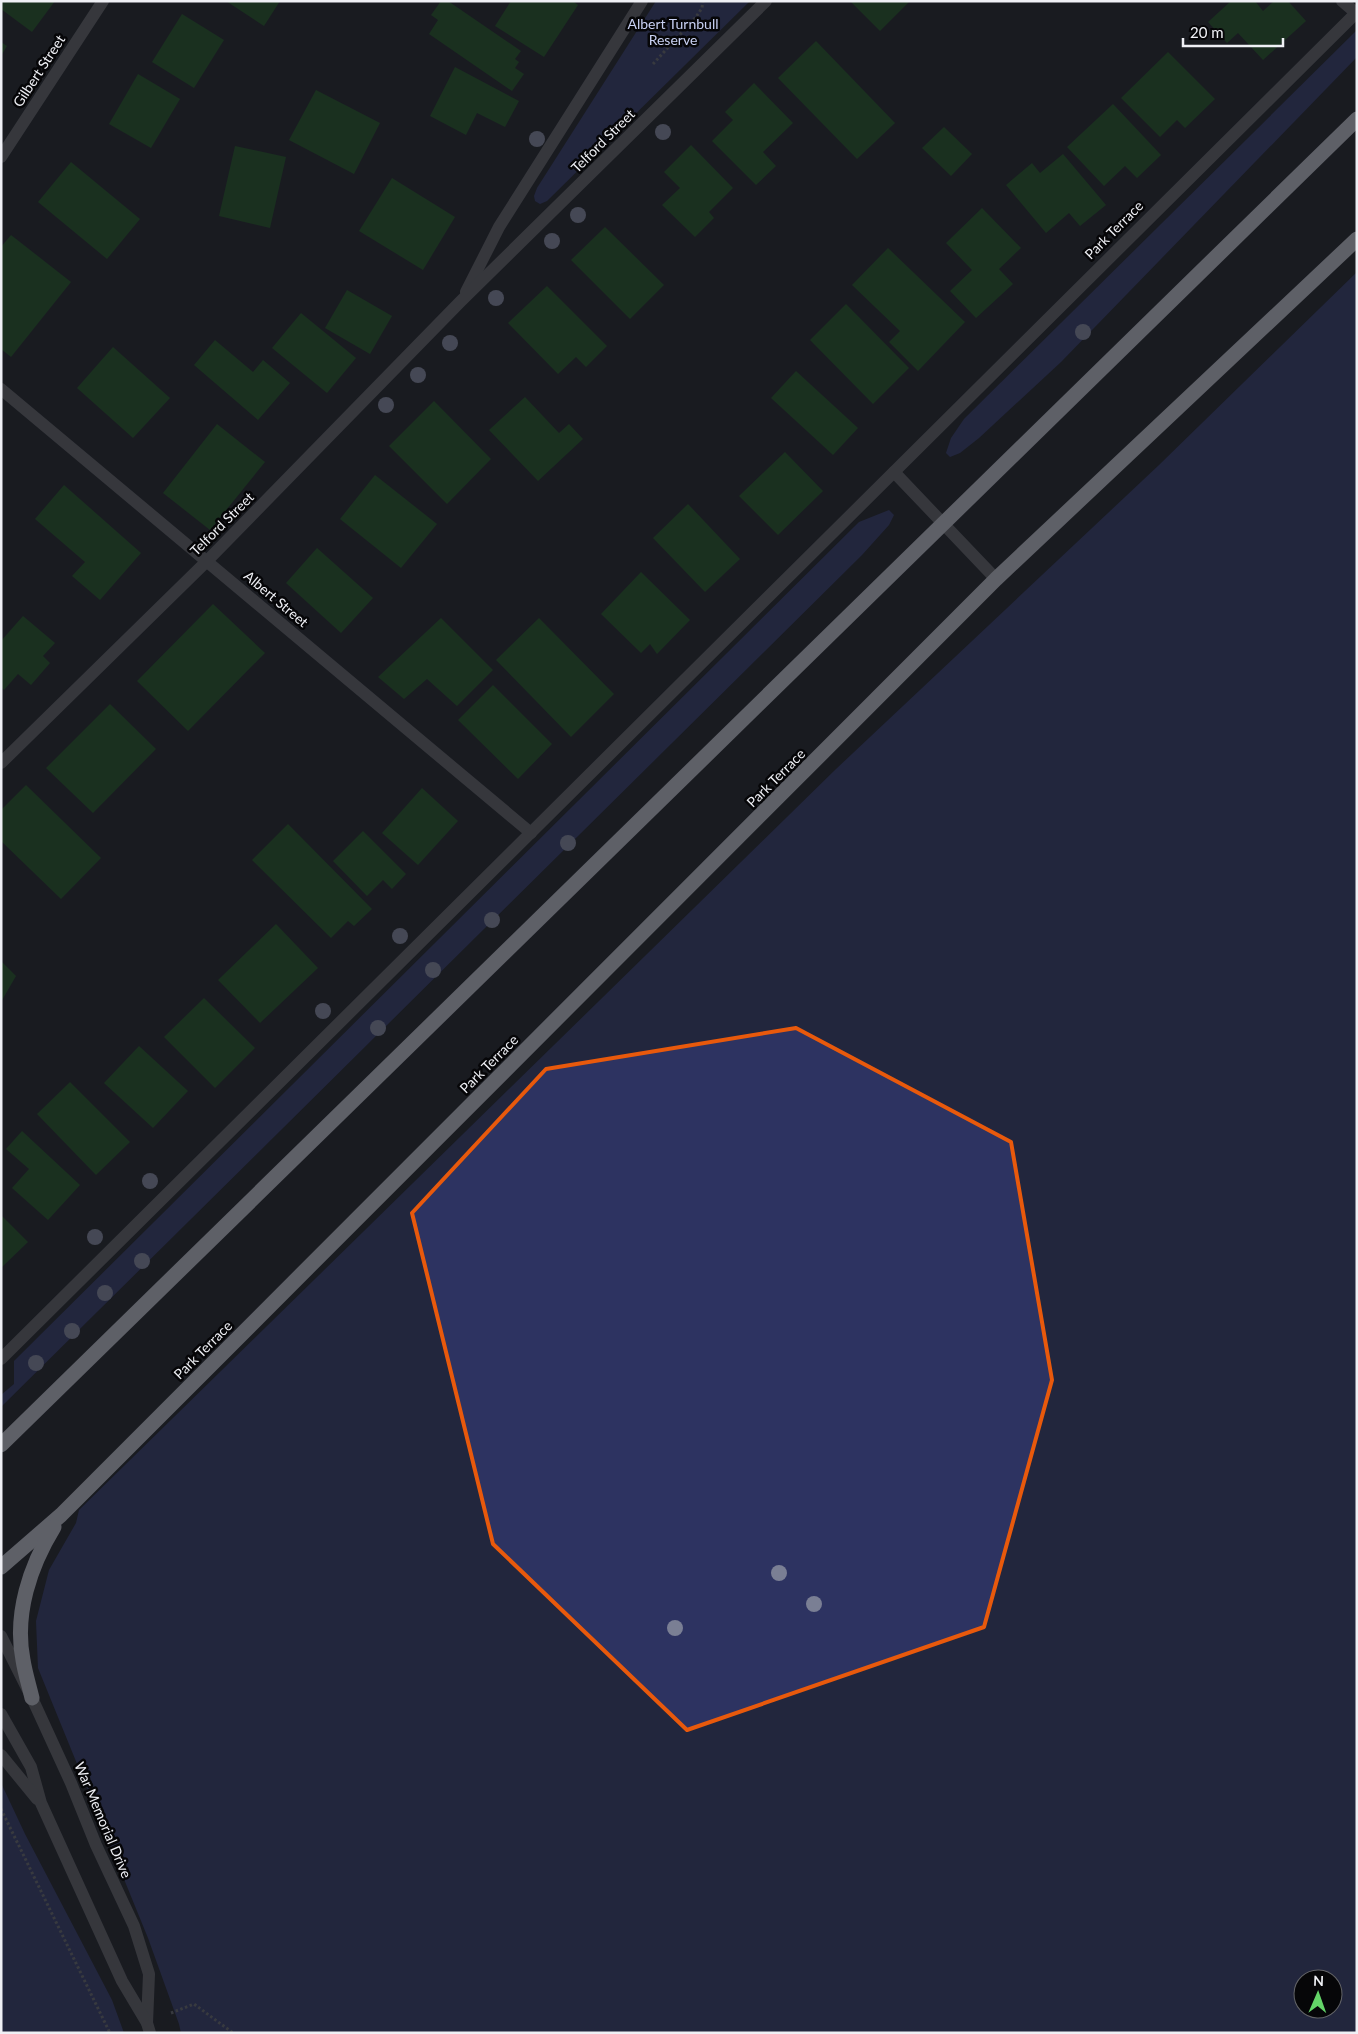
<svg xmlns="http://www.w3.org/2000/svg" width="1358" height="2034" font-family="Lato,sans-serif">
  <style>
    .green { fill: #2d3361; fill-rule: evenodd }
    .building { fill: #1b4a1d }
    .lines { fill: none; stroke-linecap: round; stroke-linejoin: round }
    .path { stroke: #5e6065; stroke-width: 3; stroke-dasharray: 2.5 2.5; stroke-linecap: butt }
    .minor { stroke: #595a5e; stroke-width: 12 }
    .highway { stroke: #b1b3bc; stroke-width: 15 }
    .tree { fill: #7a7f94 }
    .marked { fill: none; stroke: #e8590c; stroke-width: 4; stroke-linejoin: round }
    .labels { text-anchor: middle; stroke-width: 5; stroke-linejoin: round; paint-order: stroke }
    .park-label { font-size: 14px; fill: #c9d1f3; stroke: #060608 }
    .street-label { font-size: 14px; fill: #eff0f5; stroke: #060608 }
  </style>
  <rect width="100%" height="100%" fill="#191b21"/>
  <g class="green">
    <path d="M656,1h94l-203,200 -7,3 -5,-3 -1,-5 3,-8z"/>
    <path d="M1357,30v27l-296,305 -82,76 -19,15 -10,4 -4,-4 5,-15 13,-19z"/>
    <path d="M1357,272v1761h-1176l-2,-9 -31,-86 -110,-270 -2,-47 13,-51 27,-47 3,-13 756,-740 324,-305zM1303,1979h30v30h-30z"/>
    <path d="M889,510l5,5 -5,10 -27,30 -861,852v-12l13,-11v-23l845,-839z"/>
    <path d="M1,1783l24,51 87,166 12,33h-123z"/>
  </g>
  <g class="building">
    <path d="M1,1h54l-23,31 -31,-23z"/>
    <path d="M226,1h54l-16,25z"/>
    <path d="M441,1h7l73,50 -6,8 4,3 -4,6 9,6 -12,17 -83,-57 9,-14 -7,-5z"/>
    <path d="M511,1h62l5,4 -34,52 -49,-31z"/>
    <path d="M850,1h60l-30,30z"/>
    <path d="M1231,1h24l8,10 11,-10h14l18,20 -43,39 -25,-27 -11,10 -19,-21z"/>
    <path d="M182,14l42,26 -30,48 -42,-26z"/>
    <path d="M816,41l79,82 -38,36 -79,-81z"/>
    <path d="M1,42l6,4 -6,10z"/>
    <path d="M1168,52l47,47 -30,29 -8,-8 -17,17 -39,-39z"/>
    <path d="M455,67l64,34 -14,26 -28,-14 -11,22 -36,-19z"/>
    <path d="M138,74l42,25 -29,49 -42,-24z"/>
    <path d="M754,83l39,40 -30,29 13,14 -20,19 -44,-44 21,-21 -8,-8z"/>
    <path d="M316,90l64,33 -26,51 -65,-34z"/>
    <path d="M1113,104l48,51 -24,23 -12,-12 -21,20 -37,-39z"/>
    <path d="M944,127l28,27 -21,22 -29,-28z"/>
    <path d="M691,145l42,43 -24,24 5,6 -19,19 -33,-32 18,-17 -16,-16z"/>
    <path d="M235,146l51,11 -16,71 -51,-12z"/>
    <path d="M1063,154l43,51 -26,21 -11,-13 -23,20 -40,-48 26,-22 8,10z"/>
    <path d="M71,162l69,57 -33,40 -69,-57z"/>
    <path d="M392,178l63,39 -32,53 -64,-39z"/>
    <path d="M982,208l39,40 -22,21 14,15 -37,34 -26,-27 22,-21 -26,-27z"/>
    <path d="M605,227l59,58 -34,34 -59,-59z"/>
    <path d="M11,235l60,47 -60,75 -10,-8v-102z"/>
    <path d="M888,248l77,74 -47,49 -29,-29 11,-11 -48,-46z"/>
    <path d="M547,286l60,60 -21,21 -10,-10 -18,17 -50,-51z"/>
    <path d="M347,290l45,26 -22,38 -45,-26z"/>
    <path d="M846,304l63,64 -36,36 -63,-64z"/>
    <path d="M301,313l55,45 -29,35 -55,-45z"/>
    <path d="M215,340l38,32 10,-12 27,23 -32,37 -64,-55z"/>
    <path d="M113,347l57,51 -37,40 -56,-50z"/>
    <path d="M796,371l62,57 -25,27 -62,-57z"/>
    <path d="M525,397l34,36 10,-9 14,15 -45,42 -49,-51z"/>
    <path d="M434,401l57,58 -44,45 -58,-58z"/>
    <path d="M217,424l48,38 -55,68 -47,-37z"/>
    <path d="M785,452l38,39 -45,44 -39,-39z"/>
    <path d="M375,475l62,49 -36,44 -61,-49z"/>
    <path d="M64,485l77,68 -41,47 -28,-24 13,-14 -50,-43z"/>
    <path d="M688,504l52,55 -35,33 -52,-54z"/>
    <path d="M317,548l56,50 -32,35 -55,-50z"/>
    <path d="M641,572l49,48 -33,34 -7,-10 -9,9 -40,-39z"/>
    <path d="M213,604l52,49 -77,78 -51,-50z"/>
    <path d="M23,616l32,27 -12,13 7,7 -19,22 -13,-11 -14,16 -3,-3v-46z"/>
    <path d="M441,618l52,52 -36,36 -30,-27 -23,20 -26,-22z"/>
    <path d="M539,618l75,76 -43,43 -75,-77z"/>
    <path d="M493,685l59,59 -34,35 -60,-59z"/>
    <path d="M110,704l46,45 -63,64 -47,-45z"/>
    <path d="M26,785l75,73 -40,41 -60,-58v-31z"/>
    <path d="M422,788l36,33 -40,44 -36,-32z"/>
    <path d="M288,824l84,85 -18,17 -6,-5 -17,17 -79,-78z"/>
    <path d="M363,831l43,43 -14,15 -9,-9 -16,16 -34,-35z"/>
    <path d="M276,924l42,44 -58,55 -42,-43z"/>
    <path d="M1,961l15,15 -15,26z"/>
    <path d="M204,998l51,50 -40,40 -51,-51z"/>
    <path d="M139,1046l49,45 -35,37 -49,-45z"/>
    <path d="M70,1082l60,60 -34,33 -59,-61z"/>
    <path d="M22,1131l58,54 -32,35 -36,-32 17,-19 -23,-20z"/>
    <path d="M1,1215l27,27 -27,26z"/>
  </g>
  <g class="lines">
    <g class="path">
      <path d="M653,64l43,-47 6,-9 1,-7"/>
      <path d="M1,1809l109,224"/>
      <path d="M171,2013l23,-9 39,29"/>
    </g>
    <g class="minor">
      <path d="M1342,1l14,12"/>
      <path d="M1,157l102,-156"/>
      <path d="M466,292l33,-65 143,-226"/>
      <path d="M1,389l530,444"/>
      <path d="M894,472l102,107"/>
      <path d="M1,763l206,-202 253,-259 306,-301"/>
      <path d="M1,1359l1356,-1347"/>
      <path d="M1,1636l31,62 39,85 25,62 38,81 15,48 -2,49"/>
      <path d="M1,1714l30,53 10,36 81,178 25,42 3,10"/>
      <path d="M1,1755l36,44"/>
    </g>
    <g class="highway">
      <path d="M1,1445l1356,-1326"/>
      <path d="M1,1567l60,-52 935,-936 361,-340"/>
      <path d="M32,1698c-3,-13 -7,-25 -9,-38 -9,-46 7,-94 31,-133"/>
    </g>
  </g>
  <g class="tree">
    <circle cx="663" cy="132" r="8"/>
    <circle cx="537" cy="139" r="8"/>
    <circle cx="578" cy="215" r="8"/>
    <circle cx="552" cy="241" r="8"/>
    <circle cx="496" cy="298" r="8"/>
    <circle cx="1083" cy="332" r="8"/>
    <circle cx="450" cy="343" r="8"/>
    <circle cx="418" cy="375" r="8"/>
    <circle cx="386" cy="405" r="8"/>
    <circle cx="568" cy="843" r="8"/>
    <circle cx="492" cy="920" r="8"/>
    <circle cx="400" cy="936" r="8"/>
    <circle cx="433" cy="970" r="8"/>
    <circle cx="323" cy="1011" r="8"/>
    <circle cx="378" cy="1028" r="8"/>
    <circle cx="150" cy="1181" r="8"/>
    <circle cx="95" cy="1237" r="8"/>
    <circle cx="142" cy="1261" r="8"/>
    <circle cx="105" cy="1293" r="8"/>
    <circle cx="72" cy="1331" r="8"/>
    <circle cx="36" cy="1363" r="8"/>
    <circle cx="779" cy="1573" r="8"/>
    <circle cx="814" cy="1604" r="8"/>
    <circle cx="675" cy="1628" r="8"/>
  </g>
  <path d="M0 0H1358V2034H0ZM796,1028l215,114 41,238 -68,247 -297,103 -194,-186 -81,-331 134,-144z" fill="#191b21" fill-opacity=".55" fill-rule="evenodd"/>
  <path class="marked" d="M796,1028l215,114 41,238 -68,247 -297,103 -194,-186 -81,-331 134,-144z"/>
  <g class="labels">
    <g class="park-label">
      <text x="673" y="29">Albert Turnbull<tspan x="673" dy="16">Reserve</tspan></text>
    </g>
    <g class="street-label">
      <text transform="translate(39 71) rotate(-57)" y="5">Gilbert Street</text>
      <text transform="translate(603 141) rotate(-45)" y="5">Telford Street</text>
      <text transform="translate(1114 230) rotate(-45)" y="5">Park Terrace</text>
      <text transform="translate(222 524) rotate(-45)" y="5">Telford Street</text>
      <text transform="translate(276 599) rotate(40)" y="5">Albert Street</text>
      <text transform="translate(776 778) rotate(-45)" y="5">Park Terrace</text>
      <text transform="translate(489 1064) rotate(-45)" y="5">Park Terrace</text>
      <text transform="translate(203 1350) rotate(-45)" y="5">Park Terrace</text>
      <text transform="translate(103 1820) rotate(67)" y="5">War Memorial Drive</text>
    </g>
  </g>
  <rect width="1358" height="2034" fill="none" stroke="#eff0f5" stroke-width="5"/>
  <g transform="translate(1318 1994) rotate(2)"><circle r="24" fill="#060608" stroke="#636467"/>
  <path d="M0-4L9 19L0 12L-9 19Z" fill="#64d468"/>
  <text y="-8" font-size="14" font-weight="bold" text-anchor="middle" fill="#eff0f5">N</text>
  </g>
  <path d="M1183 38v8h100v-8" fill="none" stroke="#eff0f5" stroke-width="2.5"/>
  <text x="1190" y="38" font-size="15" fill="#eff0f5" stroke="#060608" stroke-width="4" paint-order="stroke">20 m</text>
</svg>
